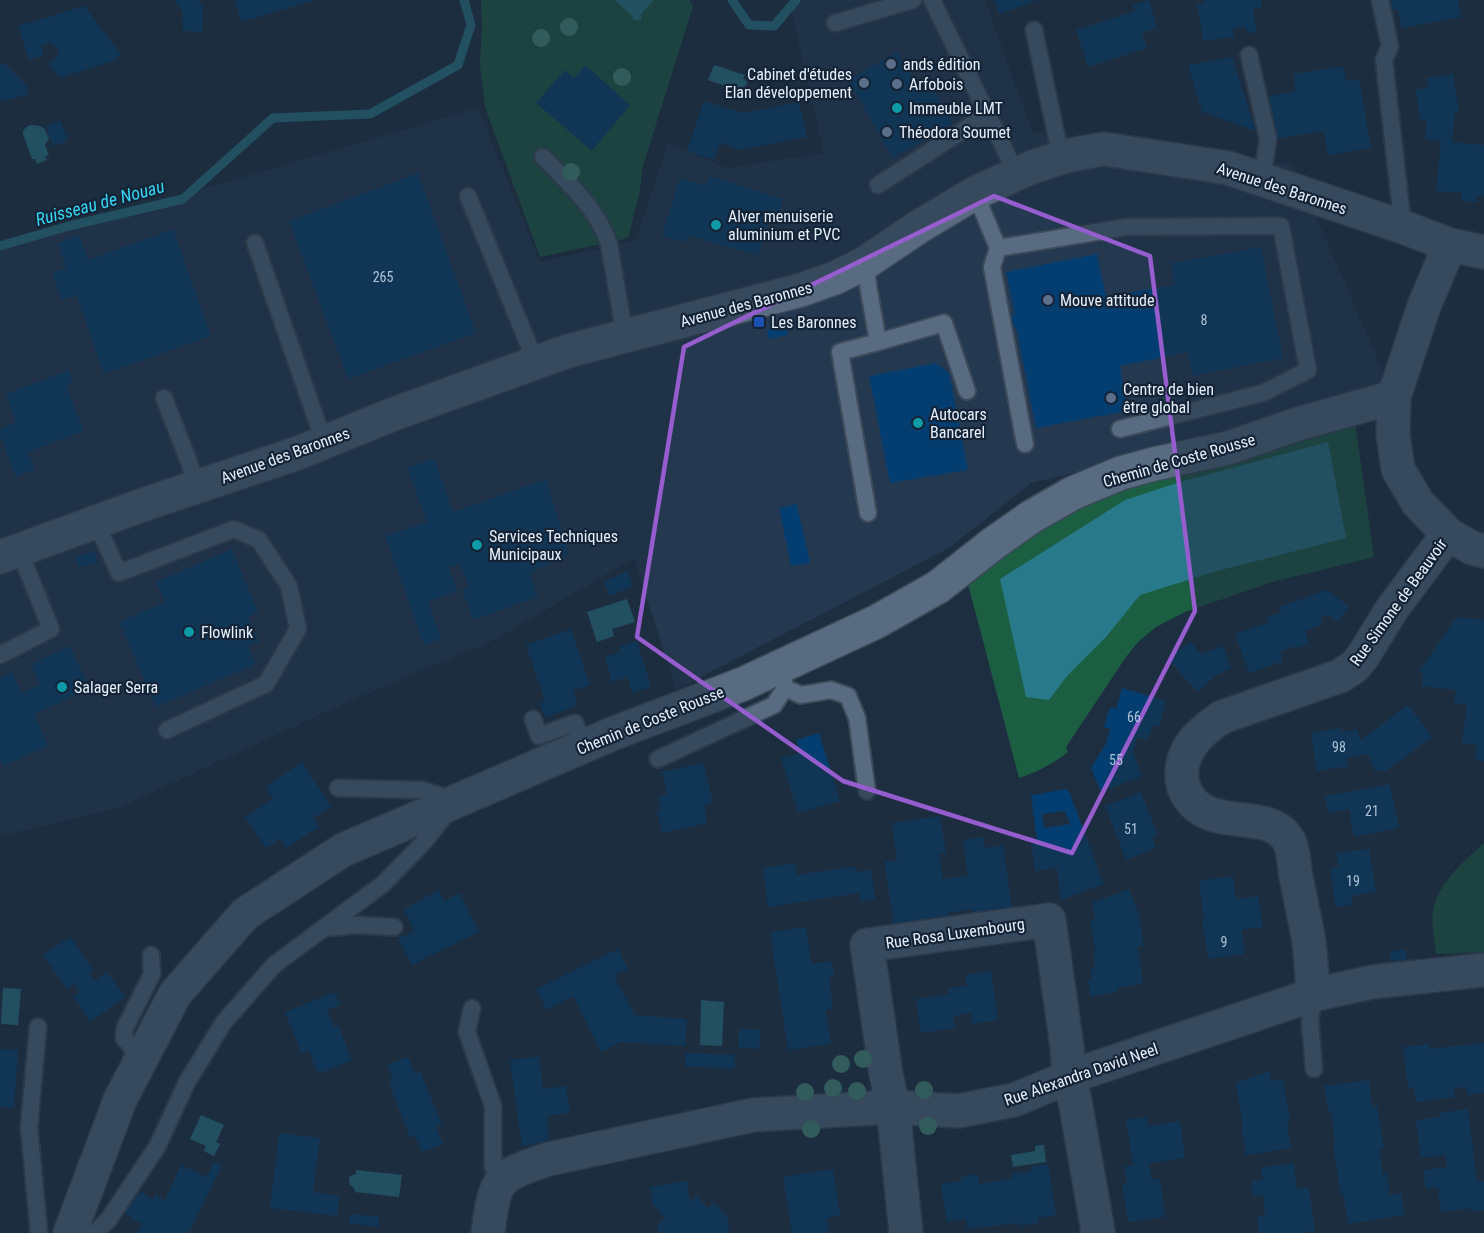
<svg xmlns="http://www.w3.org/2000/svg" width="1484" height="1233" font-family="'Roboto Condensed',sans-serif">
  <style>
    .built { fill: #243950 }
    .green { fill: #1c5e42 }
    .water { fill: #287a8b }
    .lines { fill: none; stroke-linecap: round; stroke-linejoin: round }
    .stream { stroke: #287a8b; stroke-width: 9 }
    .building { fill: #043e70; fill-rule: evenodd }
    .service-casing { stroke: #3c4a59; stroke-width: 20 }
    .minor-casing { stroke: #3c4a59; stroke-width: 36 }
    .service { stroke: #586b80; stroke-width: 16 }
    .minor { stroke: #586b80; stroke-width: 33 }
    .tree { fill: #4c937d }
    .marked { fill: none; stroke: #965dce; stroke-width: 4.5; stroke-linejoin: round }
    .service-dot { fill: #5c6f8a; stroke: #142436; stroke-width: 2 }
    .culture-dot { fill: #0f9aa8; stroke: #142436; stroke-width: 2 }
    .transit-dot { fill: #1a4fb4; stroke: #142436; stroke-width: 2 }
    .labels { text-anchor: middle; stroke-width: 4.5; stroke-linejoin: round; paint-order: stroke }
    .number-label { font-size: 14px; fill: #adc4d9 }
    .poi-label { font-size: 16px; fill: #e5f0fc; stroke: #142436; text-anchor: start }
    .street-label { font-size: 16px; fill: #e5f0fc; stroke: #142436 }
    .water-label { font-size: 18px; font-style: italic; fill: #36d4f3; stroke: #142436 }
  </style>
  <rect width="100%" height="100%" fill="#1d2e40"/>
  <path class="built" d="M789,0h196l47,132 261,32 101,233 -363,86 -82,65 -273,142 -42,-132 -140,82 -151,64 -225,104 -118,28v-587l478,-141 62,154 95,-21 33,-98 58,25 98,-15z"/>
  <g class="green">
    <path d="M481,0h208l4,6 -51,163 -2,21 -12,48 -88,19 -55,-150 -5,-43 2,-36z"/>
    <path d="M1354,415l20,142 -102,25 -87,30 -29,15 -18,15 -12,15 -60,90 2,5c-15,12 -31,20 -49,26l-52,-198 60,-47 67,-38z"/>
    <path d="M1484,843v109l-48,2c-1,-13 -5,-30 -3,-43 5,-29 31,-49 51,-68z"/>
  </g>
  <g class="water">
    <path d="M615,0h39l-13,14v6h-8v-3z"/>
    <path d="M714,65l31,10 -2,3 4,4 -1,4 -5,2 -1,3 -32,-11z"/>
    <path d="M30,125c14,1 14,1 19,14l-4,6 4,10 -4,1 2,4 -10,4 -2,-5h-3l-9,-25c0,-5 3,-7 7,-9z"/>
    <path d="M1328,442l18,96 -129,33 -77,24 -34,42 -39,39 -18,24 -23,-3 -26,-118 125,-79 55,-18z"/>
    <path d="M627,599l8,23 -23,7 2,7 -17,6 -10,-30z"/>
    <path d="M3,988l18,1 -3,36 -17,-1z"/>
    <path d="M701,1000l23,2 -2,44 -22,-1z"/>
    <path d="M201,1115l23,10 -8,17 4,2 -6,12 -10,-5 2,-5 -16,-7z"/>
    <path d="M1044,1145l2,17 -33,5 -2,-12 24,-4v-5z"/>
    <path d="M356,1170l46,5 -3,22 -44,-5 -1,-4 -4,-3 -1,-5 1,-4 6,-2z"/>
  </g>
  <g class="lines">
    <g class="stream">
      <path d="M732,0l17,25 25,1 22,-26"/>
      <path d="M0,246l69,-20 114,-27 90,-81 97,-4 88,-49 13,-40 -7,-25"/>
    </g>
  </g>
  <g class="building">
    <path d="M174,0h24l5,7 -1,25 -19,-1v-18z"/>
    <path d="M235,0h77v1l-71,21z"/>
    <path d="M994,0h44l-39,14z"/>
    <path d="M1148,0h1l8,28 -15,5 5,15 -59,19 -12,-37 59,-19 -2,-6z"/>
    <path d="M1205,0h56l1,7 -9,2 4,23 -10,1 -1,-6 -13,2 1,8 -31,4 -6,-37 8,-1z"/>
    <path d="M1390,0h68l3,17 -59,11 -4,-19 -6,2z"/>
    <path d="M84,6l37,48 -8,7 -53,17 -12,-14 12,-11 -9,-10 -10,3 3,9 -15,5 -11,-34z"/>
    <path d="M897,52l22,36 10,-6 24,41 -60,35 -45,-78z"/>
    <path d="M1232,57l24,74 -54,-19 -14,-47z"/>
    <path d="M4,63l22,22 2,9 -26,8 -2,-6v-32z"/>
    <path d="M585,65l45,40 -38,46 -56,-48 29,-33 9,8z"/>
    <path d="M1343,66l3,15 13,-2 12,69 -43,7 -4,-24 -48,8 -7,-43 23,-4v-1l4,-1 -3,-16z"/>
    <path d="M1453,74l6,39h-4l-3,29 32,3v51l-7,-1v7l-16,-1 1,-8 -26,-2 5,-50 -16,-2 2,-19 -6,1 -6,-31 13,-3 -2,-9z"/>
    <path d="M704,101l39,12 56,-11 8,35 -67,13 -20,-7 -6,17 -27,-9z"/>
    <path d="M61,121l7,20 -15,5 -7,-20z"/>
    <path d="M418,173l58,160 -128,46 -59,-158z"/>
    <path d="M710,176l73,23 -4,15 -7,-2 -14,44 -67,-20 -9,6 -20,-7 18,-57 26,8z"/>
    <path d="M173,229l38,107 -107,38 -28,-79 -14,5 -10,-27 14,-5 -8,-25 21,-8 9,25z"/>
    <path d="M1261,247l22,111 -91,18 -4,-24 -68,14 7,45 -91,17 -20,-101 -7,1 -2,-12 8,-1 -9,-43 91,-18 9,43 68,-12 -3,-22z"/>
    <path d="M786,326l2,9 -19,4 -2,-9z"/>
    <path d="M936,363l13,10 19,97 -78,13 -21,-107z"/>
    <path d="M69,370l4,12 -7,3 18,46 -56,21 7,17 -19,8 -16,-41v-7l16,-7 -10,-28z"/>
    <path d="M434,458l19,54 93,-33 23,75 -39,19 8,24 -65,23 -11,-30 7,-3 -9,-23 -11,4 8,23 -29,11 13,37 -17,6 -39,-109 42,-14 -20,-54z"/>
    <path d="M797,504l13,59 -19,3 -12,-58z"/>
    <path d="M232,549l26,63 -10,5 11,25 -11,4 8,18 -100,43 -37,-85 46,-20 -9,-20z"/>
    <path d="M94,551l4,11 -19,6 -4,-10z"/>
    <path d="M628,571l5,15 -23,10 -7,-14z"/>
    <path d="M1326,590l23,16 -11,16 -11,-7 -7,2 3,7 -18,7 4,13 -14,5 -1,-3 -14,6 3,9 -34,12 -14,-39 34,-12 -2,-5 14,-5 -2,-5z"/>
    <path d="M1456,617l28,3v141l-9,-1 2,-15 -15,-2 5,-38 -13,-2 2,-13 -35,-4 2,-13h-5z"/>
    <path d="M571,629l19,56 -17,6 5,14 -33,13 -5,-15 5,-2 -19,-56z"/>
    <path d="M637,641l14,46 -19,6 -4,-16 -16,5 -7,-25 16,-5 -2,-5z"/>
    <path d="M1190,641l11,13 22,-8 8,23 -13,5 -21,18 -29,-33z"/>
    <path d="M70,646l20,43 -56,25 14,32 -45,20 -3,-7v-82l12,-5 10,21 17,-8 -8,-21z"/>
    <path d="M1122,688l44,13 -7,26 -6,-2 -5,15 -10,-3 -5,15 9,24 -41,16 -10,-24 15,-24 4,-15 -6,-2 6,-20 6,2z"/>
    <path d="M1408,705l24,32 -46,34h-11l-7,-17 -22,4 2,8 -31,5 -6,-38 30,-5 1,4 15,-3 4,11z"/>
    <path d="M819,733l21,68 -42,12 -17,-55 19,-5 -4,-13z"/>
    <path d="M302,762l29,45 -18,11 6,9 -33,21 -6,-9 -14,9 -21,-31 28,-18 -7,-13z"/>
    <path d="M703,763l10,40 -9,3 3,17 -45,10 -5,-22 4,-1 -3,-14 9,-2 -5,-22z"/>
    <path d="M1390,784l9,44 -45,9 -5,-28 -21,4 -3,-17z"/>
    <path d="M1068,789l36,95 -43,16 -4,-32 -22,3 -4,-30 6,-1 -6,-45zM1065,811l5,13 -26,4 -2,-14z"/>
    <path d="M1141,792l17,44 -6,2 4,10 -30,12 -21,-54z"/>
    <path d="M940,816l6,37 -7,1 4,25 25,-3 -5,-36 20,-3 2,11 18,-3 9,63 -38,5 -1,-4 -25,4 1,4 -55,8 -10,-63 13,-2 -5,-37z"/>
    <path d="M1369,849l7,43 -25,4 2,8 -17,3 -6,-38 8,-1 -2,-15z"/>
    <path d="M795,863l2,12 58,-9 1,6 15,-2 4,29 -15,3 -1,-9 -91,14 -5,-39z"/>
    <path d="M1233,876l3,23 22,-3 5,31 -21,3 3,24 -37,5 -6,-39h2l-5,-39z"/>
    <path d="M1129,889l10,25 5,32h-6l5,38 -25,4v4l-28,5 -2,-17h4l-2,-11 5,-1 -2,-14 3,-1 -6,-33h5l-3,-17z"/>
    <path d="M439,890l5,11 16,-8 19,39 -67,33 -14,-26 16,-8 -10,-22z"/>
    <path d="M806,927l5,37 21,-3 2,16 -5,1 4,31 -7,1 5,34 -43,6 -18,-118z"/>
    <path d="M70,937l23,33 -4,3 6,8 12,-9 18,25 -35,25 -17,-25 7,-5 -6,-9 -7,6 -24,-34z"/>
    <path d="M618,949l10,20 -14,7 21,39 52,4 -2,27 -64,-4 -20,10 -28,-56 -26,14 -11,-21z"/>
    <path d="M1405,949l2,11 -16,1 -1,-9z"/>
    <path d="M991,971l7,49 -26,4 -1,-11 -18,3 2,12 -34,5 -5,-34 33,-5 -1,-6 19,-2 -2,-11z"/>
    <path d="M335,992l5,13 -13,5 7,17 4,-2 14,35 -34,14 -9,-23 -7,3 -17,-42z"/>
    <path d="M739,1029l22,1 -2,19 -21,-2z"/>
    <path d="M1484,1043v50l-17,2v-8l-13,1 1,9 -39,5 -2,-15 -6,1 -5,-41 26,-3 1,5z"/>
    <path d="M0,1049l18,1 -4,58 -14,-1z"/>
    <path d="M686,1053l49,2v14l-50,-3z"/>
    <path d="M539,1056l4,33 23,-3 4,27 -23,3 2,24 -27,7 -12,-87z"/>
    <path d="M408,1057l7,16 5,-2 22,54 -6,2 7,17 -21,8 -7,-16 -5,2 -21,-55 5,-1 -7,-17z"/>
    <path d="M1270,1071l1,10 12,-2 7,43 -3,1 4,25 -45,7 -5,-28 2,-1 -7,-43z"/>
    <path d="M1369,1080l3,27 5,-1 7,42 -5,1 4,25h4l3,21 11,-2 4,22 -57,9 -5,-31 -3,1 -7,-53h2l-4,-30h-3l-4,-25z"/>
    <path d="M1468,1109l9,73 7,-1v29l-13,2v-4l-30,4 -3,-24 -12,1 -3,-19 24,-3 -2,-12 -24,3 -5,-38 24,-3 -1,-4z"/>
    <path d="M1147,1117l1,9 32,-5 5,37 -36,5 3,17 8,-2 5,39 -37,5 -6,-38h5l-3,-17 9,-2 -7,-45z"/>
    <path d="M279,1133l41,5 -7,54 26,4 -2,20 -67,-8z"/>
    <path d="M214,1162l8,3 -33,68h-52l5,-9 -7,-3 -11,-10 17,-20 12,9 2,-5 10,5 16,-35 26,12z"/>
    <path d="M1294,1163l3,26 12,-1 6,43 -15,2h-41l-2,-17 8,-1 -2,-20 -10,1 -2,-15 12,-2 -3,-11z"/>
    <path d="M1048,1164l8,51 -18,3 1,5 -19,3 -1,-3 -52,6 -1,-10 -19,3 -6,-38 20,-3v-4l17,-3 1,10 33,-6v-4l19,-3 -1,-4z"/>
    <path d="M833,1169l7,47 -13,2 2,15h-37l-9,-56z"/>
    <path d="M687,1181l3,20 7,-5 11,12 6,-6 14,16 1,15h-69l-4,-6 9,-9 -12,-14 -3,-17z"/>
    <path d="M350,1214l29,3 -1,10 -29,-4z"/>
  </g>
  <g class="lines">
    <defs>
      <g id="service">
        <path d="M932,0l85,175"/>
        <path d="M1380,0l10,46 -6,14 19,167"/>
        <path d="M835,23l78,-23"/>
        <path d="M1034,30l27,128"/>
        <path d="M1249,55l19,84 -6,41"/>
        <path d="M543,157c25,26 55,52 66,87l16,93"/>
        <path d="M878,185l109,-70"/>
        <path d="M975,193l23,55 -6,19 33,177"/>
        <path d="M468,196l68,167"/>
        <path d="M255,243l69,199"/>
        <path d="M998,248l129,-21 154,-1 27,144 -45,23 -143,36"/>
        <path d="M865,263l4,28 9,51 -38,10 28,161"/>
        <path d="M878,342l66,-19 23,68"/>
        <path d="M164,398l25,64 7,25"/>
        <path d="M96,523l23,50 115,-44 25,11 30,46 9,43 -32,55 -99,46"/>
        <path d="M0,655l51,-26 -32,-79"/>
        <path d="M785,688l16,7 30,-5 17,6 9,22 10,73"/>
        <path d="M533,719l6,17 36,-13 10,23"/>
        <path d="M658,759l116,-54 11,-17 -4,-22"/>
        <path d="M324,928l32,-3 38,2"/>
        <path d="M1313,995l-3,27 4,47"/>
        <path d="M472,1008l-5,24 26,74v61l7,16"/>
        <path d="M38,1027l-9,100 10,106"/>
        <path d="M141,1059l-17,-21 1,-10 27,-54 -1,-19"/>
        <path d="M95,1233l14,-14 48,-72 30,-65 37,-60 50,-57 109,-81 40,-41 33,-42 -34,-11 -84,-2"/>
      </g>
      <g id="minor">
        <path d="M1450,245l-26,61 -30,91 -1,37 5,35 20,34 30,31 24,14 12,3"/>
        <path d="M0,557l151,-55 147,-49 93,-38 177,-64 233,-61 34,-12 30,-15 55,-37 55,-33 57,-26 38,-12 34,-6 124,19 175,59 47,18 34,7"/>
        <path d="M1313,995c-1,-20 -2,-40 -5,-59 -4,-20 -8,-40 -12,-59 -2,-11 -2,-27 -7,-36 -19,-35 -77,-7 -101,-45 -5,-8 -7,-17 -6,-26 2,-25 21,-40 40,-53l118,-41 14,-9 9,-11 29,-47 56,-75"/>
        <path d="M70,1233l50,-133 55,-106 70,-80 98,-64 269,-116 131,-50 133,-62 62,-35 56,-44 37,-26 42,-24 48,-20 33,-9 74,-16 70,-24 96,-27"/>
        <path d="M488,1233c1,-12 5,-42 13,-51 12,-13 32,-17 48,-23l204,-44 140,-8 65,4 56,-11 55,-23 244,-82 59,-13 112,-12"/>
        <path d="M906,1233l-13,-126 -7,-33 -19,-129 182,-25 18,127 2,30 6,24 23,130 -1,2"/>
      </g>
    </defs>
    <use href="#service" class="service-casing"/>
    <use href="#minor" class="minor-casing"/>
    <use href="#service" class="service"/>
    <use href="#minor" class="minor"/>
  </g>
  <g class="tree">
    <circle cx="569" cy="27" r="9"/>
    <circle cx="541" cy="38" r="9"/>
    <circle cx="622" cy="77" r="9"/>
    <circle cx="571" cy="172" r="9"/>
    <circle cx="863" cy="1059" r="9"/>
    <circle cx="841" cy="1064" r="9"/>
    <circle cx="833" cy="1088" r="9"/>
    <circle cx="924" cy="1090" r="9"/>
    <circle cx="857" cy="1091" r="9"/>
    <circle cx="805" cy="1092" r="9"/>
    <circle cx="928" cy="1126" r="9"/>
    <circle cx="811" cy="1129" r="9"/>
  </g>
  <path d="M0 0H1484V1233H0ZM994,196l156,60 45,355 -123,242 -229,-72 -206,-144 47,-290z" fill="#1d2e40" fill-opacity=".55" fill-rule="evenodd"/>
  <path class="marked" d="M994,196l156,60 45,355 -123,242 -229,-72 -206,-144 47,-290z"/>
  <g class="service-dot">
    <circle cx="891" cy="64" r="6"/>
    <circle cx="864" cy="83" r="6"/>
    <circle cx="897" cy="84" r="6"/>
    <circle cx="887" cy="132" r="6"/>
    <circle cx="1048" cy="300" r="6"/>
    <circle cx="1111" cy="398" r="6"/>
  </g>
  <g class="culture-dot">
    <circle cx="897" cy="108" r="6"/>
    <circle cx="716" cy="225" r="6"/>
    <circle cx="918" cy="423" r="6"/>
    <circle cx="477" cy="545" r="6"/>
    <circle cx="189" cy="632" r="6"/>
    <circle cx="62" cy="687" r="6"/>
  </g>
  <rect class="transit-dot" x="753" y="316" width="12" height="12" rx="3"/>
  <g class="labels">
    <g class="number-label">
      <text x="383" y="282">265</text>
      <text x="1204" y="325">8</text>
      <text x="1134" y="722">66</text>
      <text x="1339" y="752">98</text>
      <text x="1116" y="765">55</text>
      <text x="1372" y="816">21</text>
      <text x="1131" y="834">51</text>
      <text x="1353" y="886">19</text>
      <text x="1224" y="947">9</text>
    </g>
    <g class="poi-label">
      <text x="903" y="70">ands édition</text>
      <text x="852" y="80" text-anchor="end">Cabinet d'études<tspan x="852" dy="18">Elan développement</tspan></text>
      <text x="909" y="90">Arfobois</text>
      <text x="909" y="114">Immeuble LMT</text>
      <text x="899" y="138">Théodora Soumet</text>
      <text x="728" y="222">Alver menuiserie<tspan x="728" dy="18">aluminium et PVC</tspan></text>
      <text x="1060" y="306">Mouve attitude</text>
      <text x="771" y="328">Les Baronnes</text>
      <text x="1123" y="395">Centre de bien<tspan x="1123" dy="18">être global</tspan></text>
      <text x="930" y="420">Autocars<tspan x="930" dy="18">Bancarel</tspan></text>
      <text x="489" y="542">Services Techniques<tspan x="489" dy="18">Municipaux</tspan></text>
      <text x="201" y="638">Flowlink</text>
      <text x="74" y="693">Salager Serra</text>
    </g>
    <g class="street-label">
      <text transform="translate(1282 188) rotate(18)" y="6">Avenue des Baronnes</text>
      <text transform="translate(746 304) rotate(-15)" y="6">Avenue des Baronnes</text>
      <text transform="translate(285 455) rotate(-20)" y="6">Avenue des Baronnes</text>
      <text transform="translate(1179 460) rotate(-16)" y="6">Chemin de Coste Rousse</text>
      <text transform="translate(1398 602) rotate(-54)" y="6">Rue Simone de Beauvoir</text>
      <text transform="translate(650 720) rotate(-22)" y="6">Chemin de Coste Rousse</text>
      <text transform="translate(955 933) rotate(-8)" y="6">Rue Rosa Luxembourg</text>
      <text transform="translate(1081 1074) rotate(-19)" y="6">Rue Alexandra David Neel</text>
    </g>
    <g class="water-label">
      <text transform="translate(100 203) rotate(-15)" y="6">Ruisseau de Nouau</text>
    </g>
  </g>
</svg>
